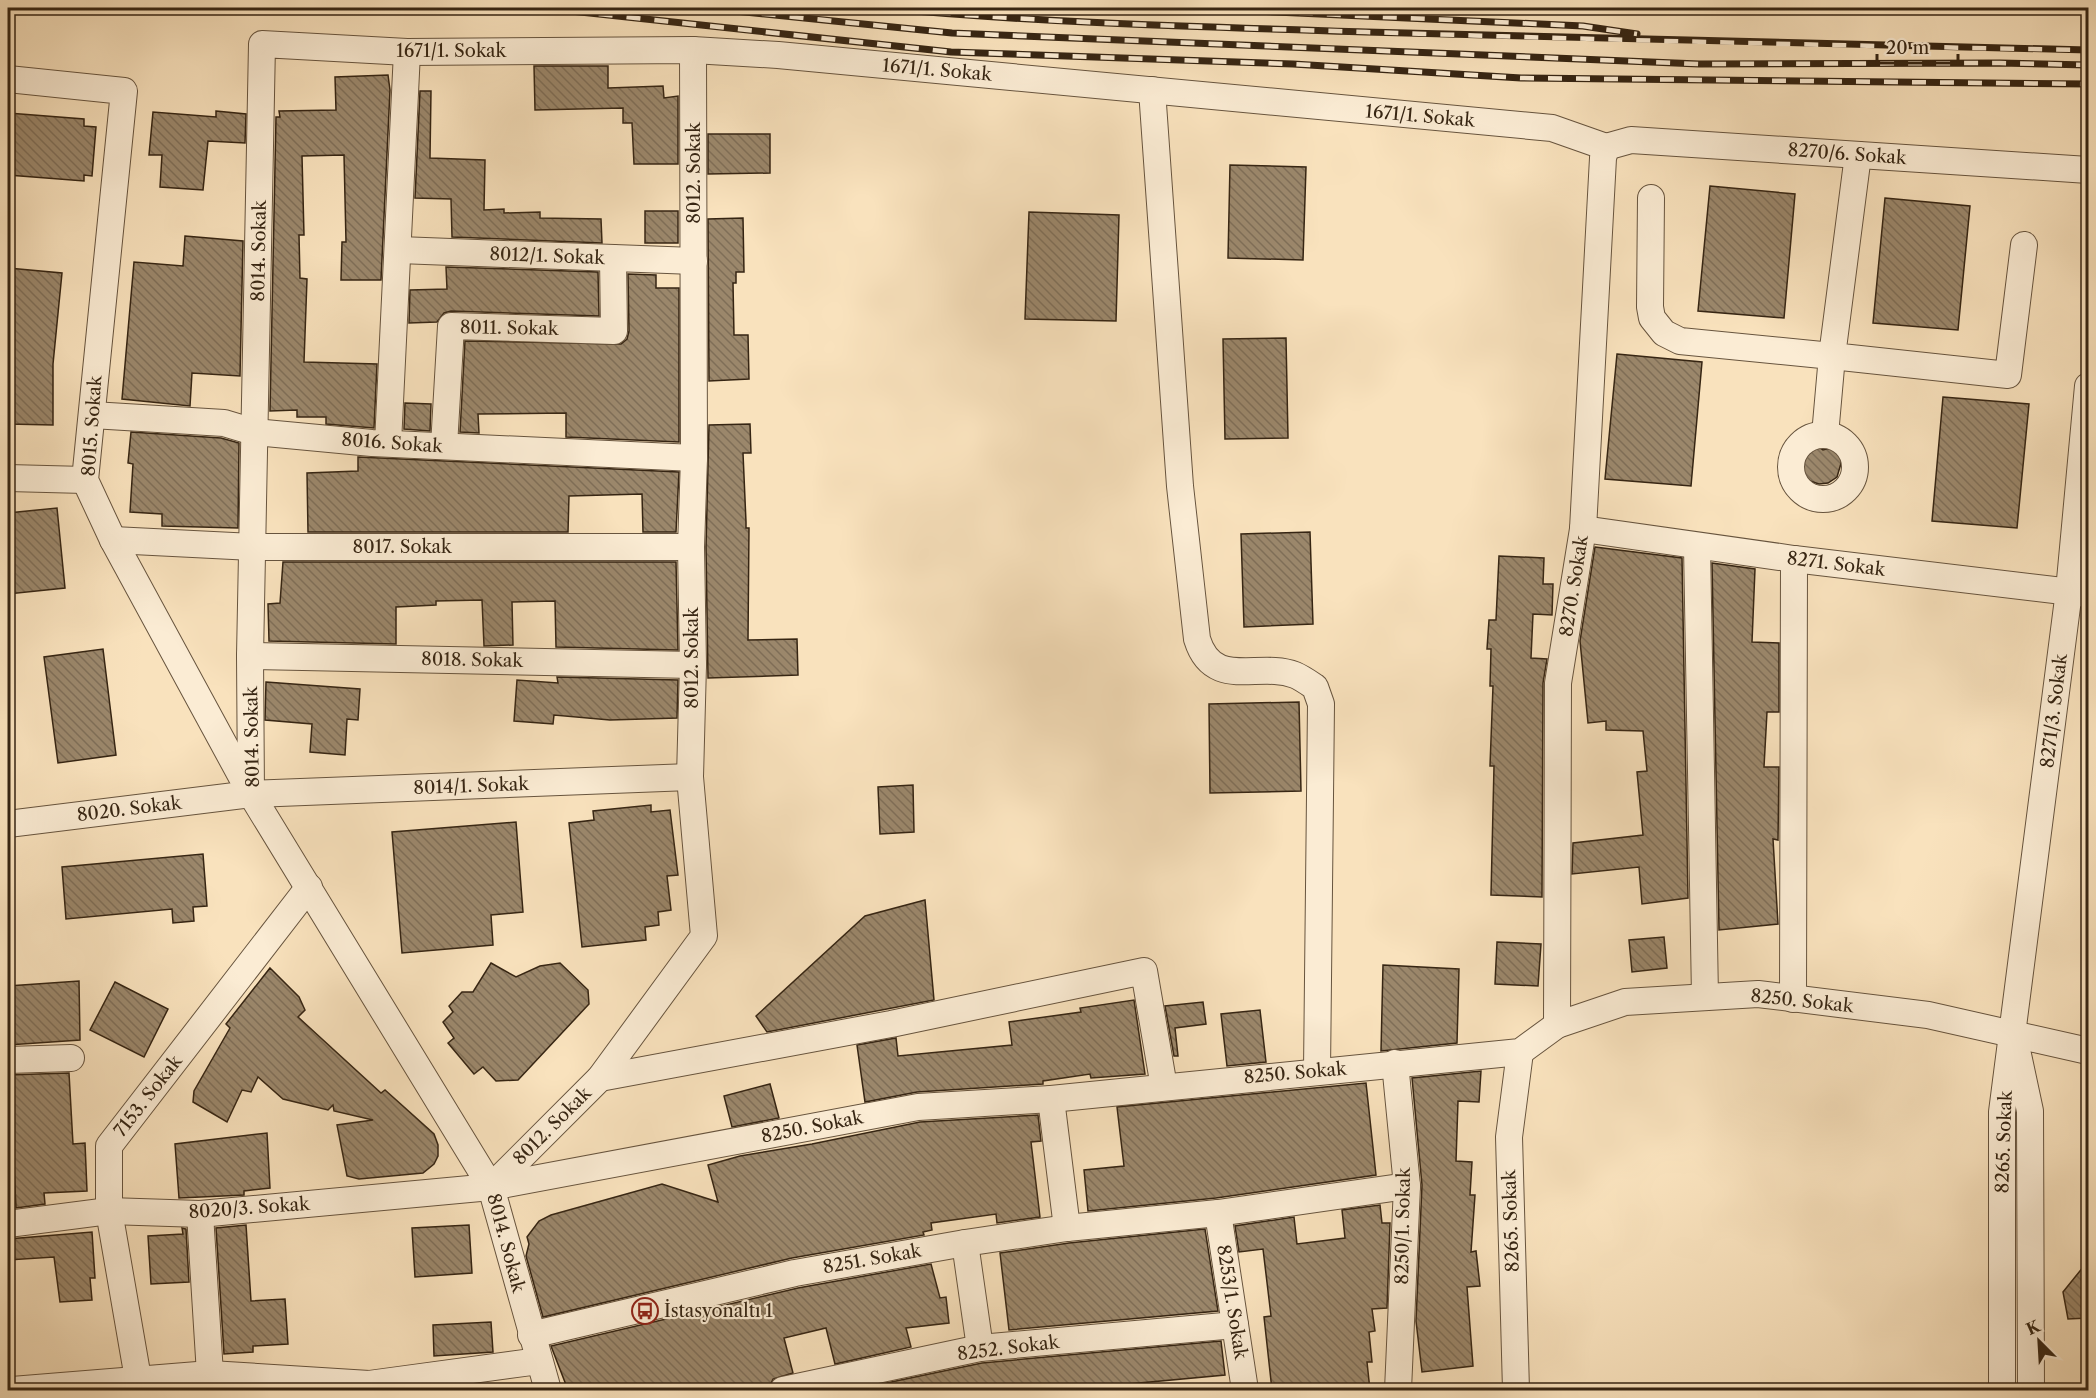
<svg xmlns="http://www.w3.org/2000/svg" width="2096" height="1398" font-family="'Libre Caslon Text',serif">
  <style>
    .building { fill: url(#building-back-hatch); stroke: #362513; stroke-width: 1.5 }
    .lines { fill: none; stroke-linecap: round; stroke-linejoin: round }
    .minor-casing { stroke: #67543e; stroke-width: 28 }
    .minor { stroke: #fbecd4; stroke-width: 26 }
    .rail-casing { stroke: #362513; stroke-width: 7 }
    .rail { stroke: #fbecd4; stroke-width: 4.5; stroke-dasharray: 14; stroke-linecap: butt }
    .labels { text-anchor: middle; stroke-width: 4.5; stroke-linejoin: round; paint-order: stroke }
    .street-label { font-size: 18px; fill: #362513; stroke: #fbecd4 }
    .poi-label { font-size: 18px; fill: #362513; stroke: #fbecd4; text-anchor: start }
  </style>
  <defs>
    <pattern id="building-back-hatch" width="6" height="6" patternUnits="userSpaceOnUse" patternTransform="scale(1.5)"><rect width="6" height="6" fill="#9b876b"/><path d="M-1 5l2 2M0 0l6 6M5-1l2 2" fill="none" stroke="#7f6e57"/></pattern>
  </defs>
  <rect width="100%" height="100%" fill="#f9e2bd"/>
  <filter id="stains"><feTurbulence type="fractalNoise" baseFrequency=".00333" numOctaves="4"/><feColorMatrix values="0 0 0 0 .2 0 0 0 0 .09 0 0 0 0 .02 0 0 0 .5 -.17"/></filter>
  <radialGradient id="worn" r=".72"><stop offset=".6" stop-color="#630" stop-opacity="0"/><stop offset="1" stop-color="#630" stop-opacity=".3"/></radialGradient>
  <g class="building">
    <path d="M534,66h74v22l55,-2 1,12 14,-2v68h-44l-2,-41h-9v-15l-88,2z"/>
    <path d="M388,75l2,15 -9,190h-40l1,-38h4l-2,-87 -42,1 2,79h-5l1,43 7,1 -3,83 73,2 -3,64 -48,-4v-7h-29v-7l-27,1 6,-294h4l-1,-6 57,-1 -1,-33z"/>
    <path d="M420,91h11l-1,67 55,2 -1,50 20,-1v4l36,-1v6l61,1 1,24 -150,-6 -1,-38 -36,-1z"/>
    <path d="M216,111l30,3 -1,29 -37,-2 -5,49 -43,-3 2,-32h-13l4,-43 63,5z"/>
    <path d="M8,113l76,6v7l12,1 -4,49 -8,-1v6l-76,-6z"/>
    <path d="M708,134h62v39l-62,1z"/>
    <path d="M1230,165l76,2 -3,93 -75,-2z"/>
    <path d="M1710,186l85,8 -11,124 -86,-7z"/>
    <path d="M1885,198l85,8 -12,124 -85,-7z"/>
    <rect x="645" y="211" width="33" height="32"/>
    <path d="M1029,212l90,3 -3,106 -91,-2z"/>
    <path d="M743,218l1,54h-8v11h-3l1,52h14l1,44 -40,2 -1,-162z"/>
    <path d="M185,236l58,5 -3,135 -48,-3 -2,33 -68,-7 12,-137 49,4z"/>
    <path d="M446,267l152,5 1,44 -148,-5 -7,2 -7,9 -28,1 1,-33 37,-1z"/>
    <path d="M8,268l54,5 -9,91v61l-45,-1z"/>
    <path d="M628,274l28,1v13h23v154l-113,-5v-24l-88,1 1,19 -19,-1 5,-91 156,3 6,-5 2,-8z"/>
    <path d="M1286,338l2,100 -63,1 -2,-100z"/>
    <path d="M1617,354l85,8 -11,124 -86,-7z"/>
    <path d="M1943,397l86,7 -12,124 -85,-7z"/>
    <path d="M405,403l26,1 -1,27 -26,-2z"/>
    <path d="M750,424l1,29h-8l3,69v6h3l-1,112 49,-1 1,36 -90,3 -2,-131 3,-122z"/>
    <path d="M131,432l90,6 18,5 -1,85 -76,-2v-12l-32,-2 3,-48 -5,-1z"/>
    <path d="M1813,443l10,7 11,-3 8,13 -5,17 -9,6 -9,1 -9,-3 -6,-6 -3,-18z"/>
    <path d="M358,457l321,15 -3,60h-33l-1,-38 -73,2 -1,36h-260l-1,-59 51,-2z"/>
    <path d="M57,508l8,80 -57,6v-81z"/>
    <path d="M1310,532l3,92 -69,3 -3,-93z"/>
    <path d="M1595,547l87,11 6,340 -46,6 -3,-37 -67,7 1,-31 70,-8 -6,-63 10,-1 -4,-40 -37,-1v-9l-18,2 -8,-82z"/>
    <path d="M1499,556l45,2 -1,26h10l-1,31 -19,-1 -2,44 16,1 -4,24 -1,214 -51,-2 3,-129h-4l3,-80h-3l1,-37h-4l2,-29h7z"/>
    <path d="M283,562h393l2,88 -122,-3 -1,-46 -43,1 1,43 -29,1 -2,-46 -46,1v4l-40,2v37l-127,-3 -1,-37 12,-1z"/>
    <path d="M1712,563l43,6 -3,73 27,1v69h-12l-3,55h15l-1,73 -5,-1 5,85 -59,6z"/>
    <path d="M103,649l13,106 -58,8 -14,-106z"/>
    <path d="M557,677l121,3 -1,38 -67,2 -56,-5 -1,9 -39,-3 3,-41 41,3z"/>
    <path d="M266,682l94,7 -2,31 -11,-1 -2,36 -35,-3 2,-28 -47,-4z"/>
    <path d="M1299,702l2,89 -91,2 -1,-89z"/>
    <path d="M913,785l1,47 -34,2 -2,-47z"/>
    <path d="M651,805v7l19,-2 8,65 -11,1 4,34 -13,2 1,13 -14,2 1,13 -64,7 -13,-124 25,-3 -1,-9z"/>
    <path d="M516,822l7,90 -32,3 2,30 -91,8 -10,-121z"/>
    <path d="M203,854l4,52 -14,1 1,14 -21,2 -1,-14 -106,10 -4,-52z"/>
    <path d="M925,900l9,100 -167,32 -11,-16 109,-100z"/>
    <path d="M1664,937l3,31 -35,4 -3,-32z"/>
    <path d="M1497,942l44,2 -3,42 -43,-2z"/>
    <path d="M491,963l25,14 24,-11 20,-3 28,27 1,14 -71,76 -22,1 -13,-14 -9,7 -26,-31 6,-5 -11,-16 10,-10 -4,-6 13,-14h11z"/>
    <path d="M1383,965l76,4 -2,74 -76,8z"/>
    <path d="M270,968l29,29 6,13 -7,7 83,76 4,-3 49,44 4,11v11l-4,8 -11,9 -64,6 -12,-3 -10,-51 36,-5 -39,-9 -1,-6 -5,5 -45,-11 -25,-22 -7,15 -9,-2 -15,32 -34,-20 1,-11 36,-63 -4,-4z"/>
    <path d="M79,981l1,59 -72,5v-59z"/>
    <path d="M115,982l53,27 -24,48 -54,-27z"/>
    <path d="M1134,1000l11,74 -54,4 -1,-4 -47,7v3l-126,8 -52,10 -8,-57 39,-7 2,18 114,-11 -3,-23 72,-10 -1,-4z"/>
    <path d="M1203,1002l3,22 -31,4 3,28h-4l-9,-50z"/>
    <path d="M1260,1010l6,52 -39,4 -6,-52z"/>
    <path d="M1481,1071l-2,31 -21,-1 -2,60 16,1 -2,33h5l-4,57 5,-1 4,35 -13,1 6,79 -51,6 -6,-51 6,-136 -10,-107z"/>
    <path d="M69,1073l4,71 12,-1 2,48 -43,2 1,11 -29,4 -4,-82 -4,1v-52z"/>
    <path d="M1366,1083l10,92 -160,23 -128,13 -4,-41 40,-4 -7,-59z"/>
    <path d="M770,1084l9,34 -47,9 -8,-31z"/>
    <path d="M1038,1115l3,26 -10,1 9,75 -43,6 -1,-9 -65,9 1,7 -9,2 1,3 -132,23 -249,59 -17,-61 3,-12 -2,-7 12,-16 12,-6 111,-31 56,18 -10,-37 32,-9 72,-12 108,-22z"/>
    <path d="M267,1133l3,55 -26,3v4l-65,3 -4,-54z"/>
    <path d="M1380,1205l2,18h8l-3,85 -15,1 3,22 -6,1 3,30h-5l3,28h-98l-8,-73 7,-1 -8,-67 -24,3 -4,-26 59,-9 3,27 48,-6 -3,-28z"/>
    <path d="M246,1225l5,76 34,-2 3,45 -35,2v6l-29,2 -8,-126z"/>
    <path d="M469,1225l3,48 -57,4 -3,-49z"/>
    <path d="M182,1228l4,1 3,53 -38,2 -3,-48 35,-2z"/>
    <path d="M1205,1229l13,82 -209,19 -9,-77 69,-10z"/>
    <path d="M92,1232l3,46h-5l2,22 -32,2 -6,-45 -46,3v-21z"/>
    <path d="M2088,1261v57l-20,1 -5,-27z"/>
    <path d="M931,1264l9,34 6,-1 3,26 -43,5 5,19 -76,17 -9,-36 -42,10 9,35 -20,6 -5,11h-200l-17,-44 247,-58z"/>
    <path d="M491,1322l2,30 -59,4 -1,-31z"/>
    <path d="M1221,1341l4,34 -96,9 1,5 -277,1 129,-27z"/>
  </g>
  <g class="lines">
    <defs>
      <g id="minor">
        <path d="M8,79l116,12 -39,389 28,60 138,254 240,393 57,203"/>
        <path d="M1152,90l28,396 17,153c16,52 61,22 98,36 7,3 14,8 20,12l6,17 -4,367"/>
        <path d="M1606,147l25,-7 457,30"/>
        <path d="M1858,155l-26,201 176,19 16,-130"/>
        <path d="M1651,198l-1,109 2,11 12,15 16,8 152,15 -7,79"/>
        <path d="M399,250l295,11"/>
        <path d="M92,415l132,8 30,9 118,11 322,15"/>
        <circle cx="1823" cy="467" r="32"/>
        <path d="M388,443l19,-391"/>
        <path d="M444,446l7,-120 163,5 -1,-73"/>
        <path d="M8,478l77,2"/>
        <path d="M1583,529l211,30 294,35"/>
        <path d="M113,540l140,7h438"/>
        <path d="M1697,546l8,451"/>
        <path d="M250,656l443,9"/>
        <path d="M251,794l-1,-138 12,-612 145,8 286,-2 85,5 774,73 54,19"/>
        <path d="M8,824l243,-30 439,-17"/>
        <path d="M1793,999l1,-440"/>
        <path d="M1557,1025l1,-342 25,-154 20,-371 3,-11"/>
        <path d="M2017,1050l13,61 1,279"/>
        <path d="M8,1060l63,-2"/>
        <path d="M1395,1063l12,123 -9,204"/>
        <path d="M600,1078l291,-54 253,-53 20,116"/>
        <path d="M1051,1099l16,129"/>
        <path d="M491,1187l109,-109 104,-142 -14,-159 3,-112 -2,-118 3,-89 -1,-408"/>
        <path d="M1218,1213l27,177"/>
        <path d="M200,1214l10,160"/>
        <path d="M8,1224l101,-13 91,3 291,-27 427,-80 133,-8 469,-47 37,-27 68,-23 133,-8 170,21 160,36"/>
        <path d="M965,1243l15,105"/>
        <path d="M531,1335l264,-62 170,-30 102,-15 151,-15 189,-27"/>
        <path d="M12,1390l198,-16 159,10 170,-23"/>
        <path d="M140,1390l-31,-179v-65l200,-259"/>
        <path d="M783,1390l197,-42 255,-23"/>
        <path d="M1516,1390l-7,-253 11,-85"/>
        <path d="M2002,1390v-278l67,-521 19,-205"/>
      </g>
    </defs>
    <use href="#minor" class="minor-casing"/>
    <use href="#minor" class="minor"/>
    <defs>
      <g id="rail">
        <path d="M543,8l408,44 342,12 228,14 567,6"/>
        <path d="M706,8l246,25 747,31 301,-1 88,2"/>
        <path d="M881,8c160,15 323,19 485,24 241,8 482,14 722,18"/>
        <path d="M1187,8l396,18 54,8"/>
      </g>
    </defs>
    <use href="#rail" class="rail-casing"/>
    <use href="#rail" class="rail"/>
  </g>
  <defs>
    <symbol id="bus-ring" viewBox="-11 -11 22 22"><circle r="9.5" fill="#fbecd4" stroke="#8f2418" stroke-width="1.5"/><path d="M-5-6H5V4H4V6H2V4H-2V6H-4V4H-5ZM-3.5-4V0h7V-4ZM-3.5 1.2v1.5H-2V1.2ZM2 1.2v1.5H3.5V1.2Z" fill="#8f2418"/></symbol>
  </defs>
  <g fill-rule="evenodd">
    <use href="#bus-ring" x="630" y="1296" width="30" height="30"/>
  </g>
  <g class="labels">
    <g class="street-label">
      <text x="451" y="57">1671/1. Sokak</text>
      <text transform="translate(937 70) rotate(5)" y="6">1671/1. Sokak</text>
      <text transform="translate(1420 116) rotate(5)" y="6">1671/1. Sokak</text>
      <text transform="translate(1847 154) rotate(4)" y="6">8270/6. Sokak</text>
      <text transform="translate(694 173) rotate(-90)" y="6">8012. Sokak</text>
      <text transform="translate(259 251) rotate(-89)" y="6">8014. Sokak</text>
      <text transform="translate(547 256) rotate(2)" y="6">8012/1. Sokak</text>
      <text transform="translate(509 328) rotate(1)" y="6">8011. Sokak</text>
      <text transform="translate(92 426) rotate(-86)" y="6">8015. Sokak</text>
      <text transform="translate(392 443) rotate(4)" y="6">8016. Sokak</text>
      <text x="402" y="553">8017. Sokak</text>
      <text transform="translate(1836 564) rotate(7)" y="6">8271. Sokak</text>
      <text transform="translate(1574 586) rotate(-81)" y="6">8270. Sokak</text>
      <text transform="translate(692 658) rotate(-90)" y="6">8012. Sokak</text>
      <text transform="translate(472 660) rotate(1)" y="6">8018. Sokak</text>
      <text transform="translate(2054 711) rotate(-83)" y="6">8271/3. Sokak</text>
      <text transform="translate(252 737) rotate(-91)" y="6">8014. Sokak</text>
      <text transform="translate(471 786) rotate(-2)" y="6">8014/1. Sokak</text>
      <text transform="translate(129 809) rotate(-7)" y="6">8020. Sokak</text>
      <text transform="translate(1802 1001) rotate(6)" y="6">8250. Sokak</text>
      <text transform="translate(1295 1073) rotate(-5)" y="6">8250. Sokak</text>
      <text transform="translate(148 1096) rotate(-52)" y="6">7153. Sokak</text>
      <text transform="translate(552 1126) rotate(-45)" y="6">8012. Sokak</text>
      <text transform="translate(812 1127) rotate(-11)" y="6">8250. Sokak</text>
      <text transform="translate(2004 1142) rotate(-88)" y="6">8265. Sokak</text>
      <text transform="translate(249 1208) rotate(-4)" y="6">8020/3. Sokak</text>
      <text transform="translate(1511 1221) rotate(-92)" y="6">8265. Sokak</text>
      <text transform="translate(1403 1226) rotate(-89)" y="6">8250/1. Sokak</text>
      <text transform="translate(506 1243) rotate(75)" y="6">8014. Sokak</text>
      <text transform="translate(872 1259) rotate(-10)" y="6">8251. Sokak</text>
      <text transform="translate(1232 1302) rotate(81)" y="6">8253/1. Sokak</text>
      <text transform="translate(1008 1348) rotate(-7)" y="6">8252. Sokak</text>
    </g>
    <g class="poi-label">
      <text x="664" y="1317">İstasyonaltı 1</text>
    </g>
  </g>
  <rect width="2096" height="1398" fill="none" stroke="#f9e2bd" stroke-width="30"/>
  <rect x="9" y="9" width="2078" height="1380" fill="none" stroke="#362513" stroke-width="3"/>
  <rect x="15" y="15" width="2066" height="1368" fill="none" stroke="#362513" stroke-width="1.5"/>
  <g transform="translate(2039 1341) rotate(336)" stroke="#fbecd4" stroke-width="4.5" paint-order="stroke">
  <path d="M0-4.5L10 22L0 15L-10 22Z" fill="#362513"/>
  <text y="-9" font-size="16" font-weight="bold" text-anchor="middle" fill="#362513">K</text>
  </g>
  <path d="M1877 54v9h81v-9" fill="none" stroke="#362513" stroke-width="3"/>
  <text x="1886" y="54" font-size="18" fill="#362513" stroke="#fbecd4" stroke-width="4.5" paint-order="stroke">20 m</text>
  <rect width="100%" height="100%" filter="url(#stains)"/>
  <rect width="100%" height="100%" fill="url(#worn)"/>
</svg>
